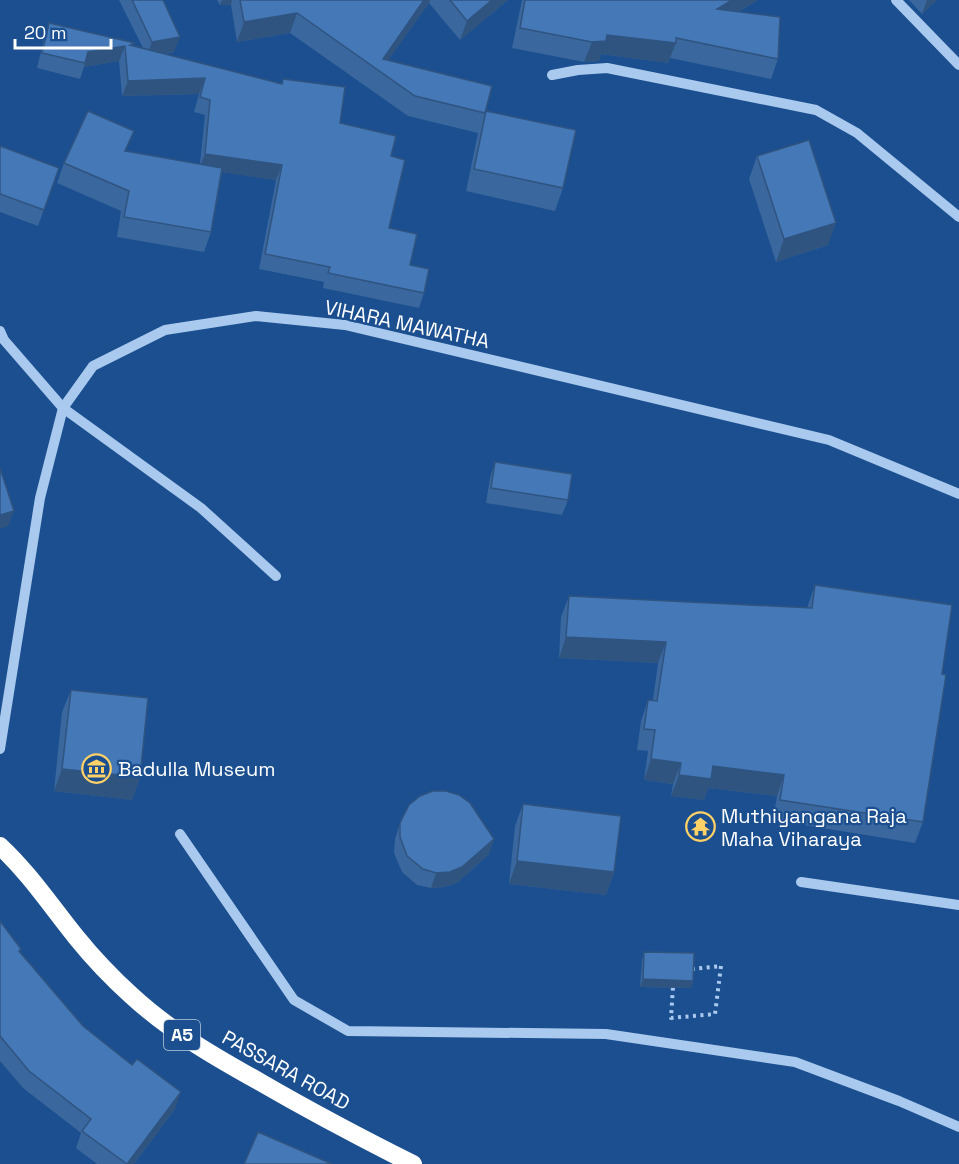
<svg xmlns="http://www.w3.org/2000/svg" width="959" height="1164" font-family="'Space Grotesk',sans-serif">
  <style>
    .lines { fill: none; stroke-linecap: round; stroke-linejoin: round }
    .path { stroke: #a9c9ee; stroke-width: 4; stroke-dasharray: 3 4.5; stroke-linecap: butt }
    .minor { stroke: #a9c9ee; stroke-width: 10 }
    .highway { stroke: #fff; stroke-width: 18 }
    .wall { fill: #3a679d }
    .shaded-wall { fill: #305480 }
    .building { fill: #4478b7; stroke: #305480; stroke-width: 1.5 }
    .labels { text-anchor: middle; stroke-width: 4.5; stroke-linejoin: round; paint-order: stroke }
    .shield { fill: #1b4f8f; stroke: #bbcadd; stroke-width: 1.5 }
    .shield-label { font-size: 18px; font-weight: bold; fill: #fff }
    .street-label { font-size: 20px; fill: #fff; stroke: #1b4f8f }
    .poi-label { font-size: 20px; fill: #fff; stroke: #1b4f8f; text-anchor: start }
  </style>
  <rect width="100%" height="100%" fill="#1b4f8f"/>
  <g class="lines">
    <path class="path" d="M721,966l-6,48 -44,4 3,-47z"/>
    <g class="minor">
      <path d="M896,0l63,65"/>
      <path d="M552,75l26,-5 29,-2 209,42 41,23 102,84"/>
      <path d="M0,331l4,9 59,68 138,100 75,68"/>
      <path d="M0,749l40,-251 23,-90 30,-42 72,-36 91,-14 89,9 484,115 130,54"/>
      <path d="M180,834l114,166 54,31 258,3 189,28 104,39 60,26"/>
      <path d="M801,882l158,23"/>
    </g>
    <path class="highway" d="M0,846c29,27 51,60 76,91 17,21 36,41 56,59 38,35 83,61 128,86 50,29 101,56 153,82"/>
  </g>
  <g class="wall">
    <path d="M119,0h44l11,52 -10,2 117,30 2,-5 57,44 51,33 -2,72 35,65 -5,15 -96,-20 1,-6 -65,-13 17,-89 -54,-8 -11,60 -7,20 -87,-15 4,-26 -64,-28 7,-20 63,-12 73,13 5,-49 -11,-3 5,-18 -77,2 -3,-35 -35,6 -4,12 -43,-11 7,-29 5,-16 94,25z"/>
    <path d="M217,0h291l-48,40 -31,-37 -41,57 97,53 78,75 -8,23 -89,-20 12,-58 -70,-17 -118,-83 -53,9 -6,-37h-11z"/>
    <path d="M522,0h236l-20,12 40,47 -7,20 -101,-21 -2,5 -67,-9 -2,7 -15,1 -72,-14z"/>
    <path d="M909,0h28l-15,14z"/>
    <path d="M0,146l59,22 -21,58 -38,-14z"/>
    <path d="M757,156l71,89 -52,17 -27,-83z"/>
    <path d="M495,462l73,38 -6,15 -76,-12 4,-25z"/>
    <path d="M815,585l127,89 -19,148 -8,21 -142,-23 4,-24 -69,-8 -4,12 -33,-4 2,-12 -29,-4 4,-29 -11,-1 4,-29 7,-21h5l5,-37 -99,-5 2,-41 8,-21 238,12z"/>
    <path d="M71,690l69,87 -8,23 -78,-9 8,-79z"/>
    <path d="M523,804l91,68 -8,23 -97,-11 6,-58z"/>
    <path d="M400,823l94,16 -5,15 -32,29 -13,4 -13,1 -14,-3 -15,-13 -8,-19 1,-14z"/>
    <path d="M0,921l20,31 63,74 92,83 -41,55h-37l-21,-16 5,-15 -58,-45 -23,-27z"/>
    <path d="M644,952l49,29 -2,7 -51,-1 2,-27z"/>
  </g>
  <g class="shaded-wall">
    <path d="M222,0h10l-1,5h-11z"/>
    <path d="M424,0h6l-1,3 -49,69 3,-13z"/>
    <path d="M492,0h16l-48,40 7,-19z"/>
    <path d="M732,0h26l-48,28 7,-19z"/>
    <path d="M927,0h10l-15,14z"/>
    <path d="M297,13l-7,20 -53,9 7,-20z"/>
    <path d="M607,35l69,8 -8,20 -67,-9 -2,7 -15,1 8,-20z"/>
    <path d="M180,37l-6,15 -27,4 5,-14z"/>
    <path d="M125,46l-6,15 -35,6 4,-15z"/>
    <path d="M205,78l-6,16 -77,2 6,-15z"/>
    <path d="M205,154l77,11 -6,15 -77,-11z"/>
    <path d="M836,223l-8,22 -52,17 8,-23z"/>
    <path d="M14,511l-6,15 -8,3v-14z"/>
    <path d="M566,637l100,5 -8,21 -99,-5z"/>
    <path d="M651,759l30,4 -8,21 -29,-4z"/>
    <path d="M713,766l71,9 -7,21 -69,-8 -4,12 -33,-4 8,-21z"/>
    <path d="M62,769l78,8 -8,23 -78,-9z"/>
    <path d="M494,839l-5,15 -32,29 -13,4 -13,1 5,-15z"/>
    <path d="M517,861l97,11 -8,23 -97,-11z"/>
    <path d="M643,979l50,2 -2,7 -51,-1z"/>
    <path d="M181,1092l-6,17 -41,55h-7z"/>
  </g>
  <g class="building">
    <path d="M132,0h31l17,37 -28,5z"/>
    <path d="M240,0h184l-41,59 109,27 -7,27 -70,-17 -118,-83 -53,9z"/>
    <path d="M450,0h42l-25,21z"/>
    <path d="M525,0h207l-15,9 63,8 -2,42 -102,-21v5l-69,-8 -1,6 -14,1 -72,-14z"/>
    <path d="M49,23l86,20 -5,2 152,39 1,-5 62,8 -5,36 56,13 -5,20 14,4 -16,68 28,6 -7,31 19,4 -5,24 -96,-20 2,-6 -65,-13 17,-89 -77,-11 5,-54 -10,-3 5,-19 -77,3 -3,-35 -37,6 -3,11 -43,-10z"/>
    <path d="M88,111l46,20 -9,20 97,17 -11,64 -87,-15 5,-26 -65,-28z"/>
    <path d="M486,111l90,19 -13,58 -89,-19z"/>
    <path d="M809,140l27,83 -52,16 -27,-83z"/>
    <path d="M0,146l59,22 -15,42 -44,-16z"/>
    <path d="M495,462l77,12 -4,26 -77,-12z"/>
    <path d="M0,468l14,43 -14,4z"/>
    <path d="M815,585l137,20 -10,69 4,1 -23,147 -143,-22 4,-25 -71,-9 -2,13 -32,-4 2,-12 -30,-4 4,-29 -11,-1 4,-29 9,1 9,-59 -100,-5 3,-41 243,12z"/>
    <path d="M71,690l77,8 -8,79 -78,-8z"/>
    <path d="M433,791h13l13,4 11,8 24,36 -32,28 -12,5 -14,1 -13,-4 -16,-13 -7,-19v-14l9,-18 11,-9z"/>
    <path d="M523,804l98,12 -7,56 -97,-11z"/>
    <path d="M0,921l21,28 -2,2 64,75 49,39 5,-6 44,33 -54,72 -45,-33 9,-12 -62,-48 -29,-35z"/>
    <path d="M644,952l50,1 -1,28 -50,-2z"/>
    <path d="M258,1132l74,32h-88z"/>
  </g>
  <defs>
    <symbol id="museum-ring" viewBox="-11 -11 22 22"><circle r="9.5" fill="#1b4f8f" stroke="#ffd166" stroke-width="1.5"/><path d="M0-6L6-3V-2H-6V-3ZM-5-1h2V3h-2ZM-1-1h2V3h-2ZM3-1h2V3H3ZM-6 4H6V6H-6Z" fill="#ffd166"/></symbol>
    <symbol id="temple-ring" viewBox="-11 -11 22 22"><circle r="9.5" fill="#1b4f8f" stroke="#ffd166" stroke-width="1.5"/><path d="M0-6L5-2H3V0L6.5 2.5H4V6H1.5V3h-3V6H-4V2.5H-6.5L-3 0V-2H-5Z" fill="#ffd166"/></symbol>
  </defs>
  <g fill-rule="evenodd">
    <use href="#museum-ring" x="80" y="752" width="33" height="33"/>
    <use href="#temple-ring" x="684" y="810" width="33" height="33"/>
  </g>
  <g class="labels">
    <rect class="shield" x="164" y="1020" width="36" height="30" rx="4.5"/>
    <g class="shield-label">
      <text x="182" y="1041">A5</text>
    </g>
    <g class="street-label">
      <text transform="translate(407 324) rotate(12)" y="7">VIHARA MAWATHA</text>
      <text transform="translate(286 1070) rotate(29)" y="7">PASSARA ROAD</text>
    </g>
    <g class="poi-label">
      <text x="118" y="776">Badulla Museum</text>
      <text x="721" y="823">Muthiyangana Raja<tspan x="721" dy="23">Maha Viharaya</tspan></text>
    </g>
  </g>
  <path d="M15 39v9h96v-9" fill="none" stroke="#ffffff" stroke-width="3"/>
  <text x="24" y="39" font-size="18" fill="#ffffff" stroke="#1b4f8f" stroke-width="4.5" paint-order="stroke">20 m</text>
</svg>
